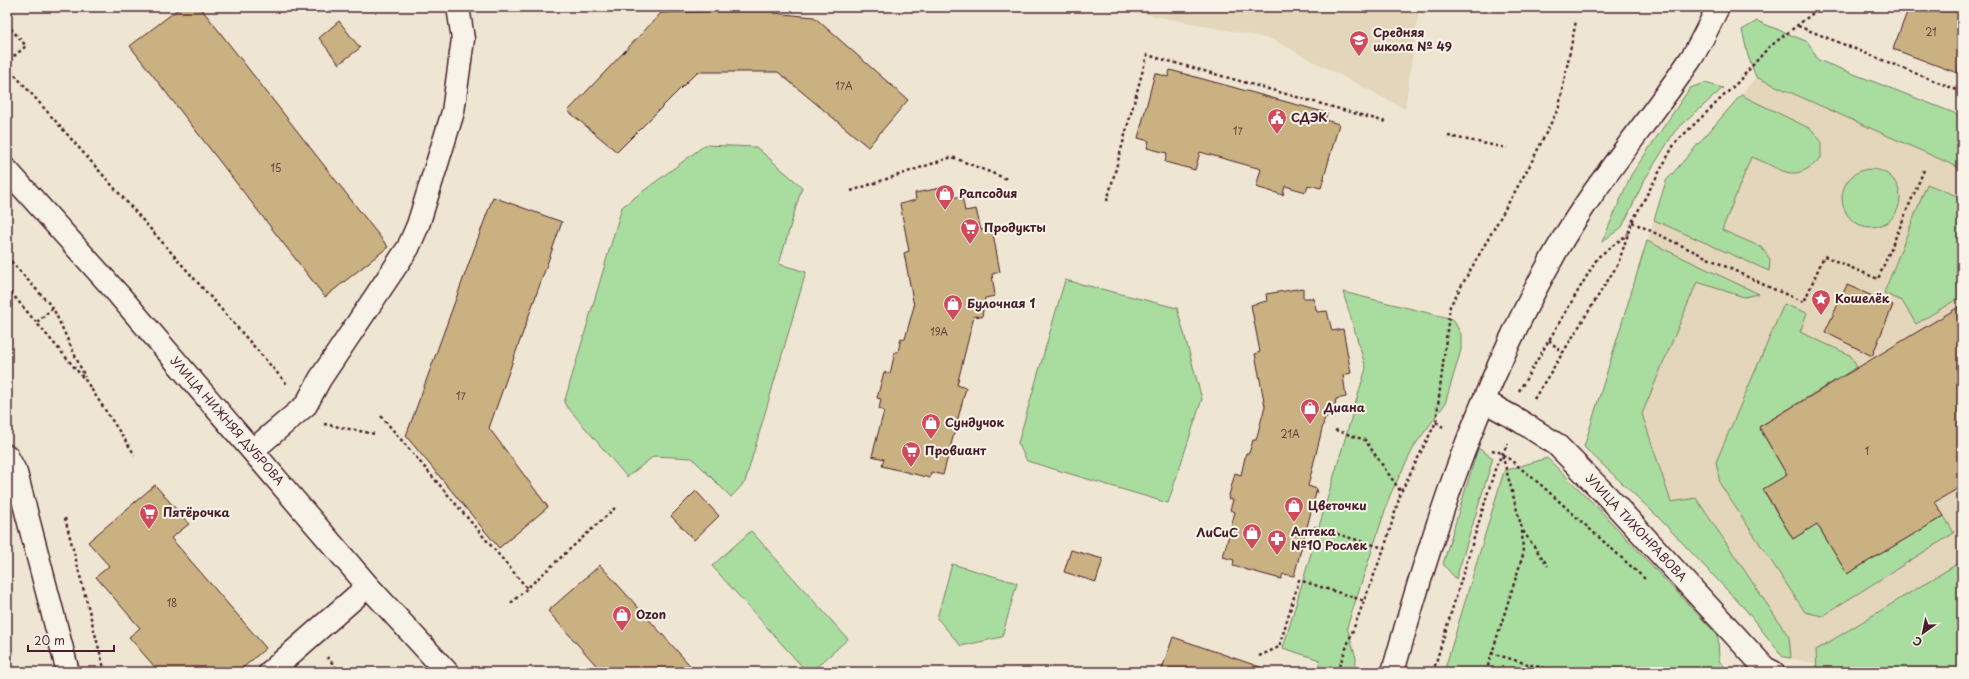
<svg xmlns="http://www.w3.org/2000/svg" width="1969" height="679" font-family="'Playpen Sans',sans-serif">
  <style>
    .built { fill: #e3d6ba }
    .green { fill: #a9dd9f; stroke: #7a7e65 }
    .building { fill: #cab181; stroke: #4a1f2b }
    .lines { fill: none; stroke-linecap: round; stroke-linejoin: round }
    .minor-casing { stroke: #4a1f2b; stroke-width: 25 }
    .path { stroke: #4a1f2b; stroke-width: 2.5; stroke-dasharray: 3 3; stroke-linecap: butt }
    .minor { stroke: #f7f3e8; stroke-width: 22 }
    .labels { text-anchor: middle; stroke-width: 4; stroke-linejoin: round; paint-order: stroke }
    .number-label { font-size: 10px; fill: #6a4440 }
    .poi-label { font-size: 12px; font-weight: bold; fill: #4a1f2b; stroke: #f7f3e8; text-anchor: start }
    .street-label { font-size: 12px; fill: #4a1f2b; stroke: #f7f3e8 }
  </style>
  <rect width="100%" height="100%" fill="#eee6d3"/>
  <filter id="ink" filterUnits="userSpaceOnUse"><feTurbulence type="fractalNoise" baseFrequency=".025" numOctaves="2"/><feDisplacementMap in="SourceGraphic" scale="8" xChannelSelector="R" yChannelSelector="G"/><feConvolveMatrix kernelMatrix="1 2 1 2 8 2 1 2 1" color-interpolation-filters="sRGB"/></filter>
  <g filter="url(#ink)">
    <g class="built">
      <path d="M1110,7h309l-14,102 -134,-70z"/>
      <path d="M1783,46l179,70v537l-31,19h-75l-73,-15 -38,-48 -89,-94 -72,-68 82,-266z"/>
    </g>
    <g class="green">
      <path d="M1757,21l51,21 10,18 144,56v53l-206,-92 -8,-21 -6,-26z"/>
      <path d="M1705,83l18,5 -48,43 -30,48 -23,48 -20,15 29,-67 59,-87z"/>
      <path d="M1741,95l70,34 10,12v17c-30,29 -39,9 -70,-1l-29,73 39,17 9,12 -1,12 -115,-51 12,-39z"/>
      <path d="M705,145l51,2 46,40 -23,77 27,8 -61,210 -14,15 -39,-39 -38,-2 -27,21 -63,-74 58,-196z"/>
      <circle cx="1871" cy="198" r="29"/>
      <path d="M1927,184l35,14v98l-46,28 -14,-23 -18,-8z"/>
      <path d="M1647,241l112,53 -15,3 -47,-15 -55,132 29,88 25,-4 93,139 2,21 -8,-1 -38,-48 -89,-94 -72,-68z"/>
      <path d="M1065,280l112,28 25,91 -34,104 -141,-42 -9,-18z"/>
      <path d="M1343,292l110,27 8,15v16l-16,54 -30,41 -25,50 -43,132 9,31 -1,14h-38l3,-12 -37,-12 83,-280z"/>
      <path d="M1784,304l23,9 -7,19 50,23 7,12 -98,60 28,48 -24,15 30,49 24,-15 30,50 97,-58 10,17 -132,83 -17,-4 -85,-128 -4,-22z"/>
      <path d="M1478,448l15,10 -37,121 -13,-15z"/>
      <path d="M1547,458l48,47 123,131 1,25 11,11h-286l60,-201z"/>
      <path d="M751,531l97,108 -37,33h-4l-95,-106z"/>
      <path d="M1962,561v111h-145l-1,-22z"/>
      <path d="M952,564l65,19 -15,54 -41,9 -24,-28z"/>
    </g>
    <g class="building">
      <path d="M181,7h19l188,240 -63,50 -195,-251z"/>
      <path d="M714,7h58l1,6 41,4 94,83 -40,47 -90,-75h-81l-80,80 -49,-41 93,-98 53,-2z"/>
      <path d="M1909,7h53v54l-5,12 -64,-24z"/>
      <path d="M339,21l21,27 -21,16 -20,-26z"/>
      <path d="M1170,70l157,43 -2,7 14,4 -18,64 -13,-3 -2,7 -21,-6 -2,9 -27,-8 5,-18 -61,-17 -5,18 -30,-8 2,-9 -20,-5 2,-7 -11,-3 17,-65 13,4z"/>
      <path d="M951,186l1,11h10l3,14 11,-2 5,21 11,-2 8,44 -8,2 3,22 -10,2 -3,19 -8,-1 -17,69 9,3 -23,87 -12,-3 -1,6 -48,-12 2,-7 -12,-3 12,-45 -5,-2 2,-10 -4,-1 7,-26 6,2 5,-22h3l3,-14 4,1 9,-33 -10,-53 5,-2 -9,-47 16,-4 -1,-7z"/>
      <path d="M493,197l69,25 -73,206 59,79 -49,41 -93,-112z"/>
      <path d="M1847,285l46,20 -21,51 -47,-24z"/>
      <path d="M1303,288v10h10l4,14 10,-1 5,20 11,-2 8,44 -8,2 3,22 -10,2 -3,19 -8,-1 -17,69 9,3 -23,87 -11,-2 -2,5 -48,-13 1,-6 -11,-3 12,-45 -5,-2 3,-10 -5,-1 7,-26 6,2 5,-22h3l4,-13h3l9,-34 -10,-52 5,-2 -9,-47 16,-4 -1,-7z"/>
      <path d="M1962,305v181l-27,16 9,14 -97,58 -30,-50 -24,15 -30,-50 24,-14 -28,-48z"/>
      <path d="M155,485l34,39 -18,14 95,110 -28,24h-79l-30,-35 11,-9 -44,-51 13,-11 -21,-24z"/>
      <path d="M696,491l23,25 -25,24 -23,-24z"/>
      <path d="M1071,550l32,9 -7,23 -32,-10z"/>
      <path d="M600,565l96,107h-94l-54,-61z"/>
      <path d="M1173,637l90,31 -1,4h-101z"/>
    </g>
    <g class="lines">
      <defs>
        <g id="minor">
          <path d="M7,170l112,125 249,291 79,86"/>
          <path d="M1484,401l36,20 36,23 51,52 158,172 8,4"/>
          <path d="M253,450l53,-45 14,-26 88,-131 10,-23 35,-113 10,-73 -5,-32"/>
          <path d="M7,456l9,17 52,199"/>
          <path d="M270,672l98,-86"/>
          <path d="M1393,672c40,-144 88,-288 162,-419 39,-69 93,-130 137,-196 10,-16 18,-34 26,-50"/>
        </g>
      </defs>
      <use href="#minor" class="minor-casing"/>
      <g class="path">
        <path d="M1890,7l2,1"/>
        <path d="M7,24l19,22 -19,16"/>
        <path d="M1798,26l164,66"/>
        <path d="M7,66l280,318"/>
        <path d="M1448,136l59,12"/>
        <path d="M851,191l101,-34 55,22"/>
        <path d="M1107,201l40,-146 239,67"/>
        <path d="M1632,222l139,66 33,14 20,-46 54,23 46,-109"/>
        <path d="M7,257l46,51 32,69"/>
        <path d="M7,288l79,93 49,74"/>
        <path d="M37,322l16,-14"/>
        <path d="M1549,340l13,13"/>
        <path d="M1519,391l79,-134 30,-23"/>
        <path d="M1534,399l84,-135 14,-42 43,-79 63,-61 30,-34 53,-41"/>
        <path d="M381,416l146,172"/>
        <path d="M1436,422l7,5"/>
        <path d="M324,424l51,10"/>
        <path d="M1335,430l30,10 36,52"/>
        <path d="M1492,450l10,3 38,31 105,95"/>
        <path d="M65,518l40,154"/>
        <path d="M1314,527l70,21"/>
        <path d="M1523,531l25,35"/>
        <path d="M511,603l104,-95"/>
        <path d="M1491,653l40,12"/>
        <path d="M1259,656l20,-9 20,-67 66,21"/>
        <path d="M327,657l13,15"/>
        <path d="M1337,672l48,-126 16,-54 35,-70 14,-116 80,-141 29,-58 17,-86"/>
        <path d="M1433,672l63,-206 12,-23"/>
        <path d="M1486,672l37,-117 -1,-26 -20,-75"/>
        <path d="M1520,672l12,-7 27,7"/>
      </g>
      <use href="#minor" class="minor"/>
    </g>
  </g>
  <defs>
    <symbol id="school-pin" viewBox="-11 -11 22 30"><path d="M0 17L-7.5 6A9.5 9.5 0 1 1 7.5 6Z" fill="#d1495b" stroke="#f7f3e8"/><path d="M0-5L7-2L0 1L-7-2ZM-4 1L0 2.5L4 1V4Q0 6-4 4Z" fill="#fff"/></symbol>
    <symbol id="civic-pin" viewBox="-11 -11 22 30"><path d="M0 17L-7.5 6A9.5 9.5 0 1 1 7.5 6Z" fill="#d1495b" stroke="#f7f3e8"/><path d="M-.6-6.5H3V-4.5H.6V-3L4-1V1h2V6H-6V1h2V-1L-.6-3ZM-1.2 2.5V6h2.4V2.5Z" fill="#fff"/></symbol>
    <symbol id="shop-pin" viewBox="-11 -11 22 30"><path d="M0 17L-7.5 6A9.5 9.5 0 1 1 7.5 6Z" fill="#d1495b" stroke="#f7f3e8"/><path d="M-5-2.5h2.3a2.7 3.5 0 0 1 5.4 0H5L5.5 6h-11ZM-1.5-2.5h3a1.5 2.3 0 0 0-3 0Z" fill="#fff"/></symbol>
    <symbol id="supermarket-pin" viewBox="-11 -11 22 30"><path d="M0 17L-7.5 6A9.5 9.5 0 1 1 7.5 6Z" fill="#d1495b" stroke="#f7f3e8"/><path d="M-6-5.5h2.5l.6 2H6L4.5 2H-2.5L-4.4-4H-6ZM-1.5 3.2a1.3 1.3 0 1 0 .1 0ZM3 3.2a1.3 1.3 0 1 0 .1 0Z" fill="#fff"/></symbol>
    <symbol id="sight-pin" viewBox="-11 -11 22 30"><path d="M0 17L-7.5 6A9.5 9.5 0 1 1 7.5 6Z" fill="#d1495b" stroke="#f7f3e8"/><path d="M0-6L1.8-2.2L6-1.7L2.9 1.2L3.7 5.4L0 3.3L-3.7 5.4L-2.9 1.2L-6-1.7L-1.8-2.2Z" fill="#fff"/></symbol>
    <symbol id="pharmacy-pin" viewBox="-11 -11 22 30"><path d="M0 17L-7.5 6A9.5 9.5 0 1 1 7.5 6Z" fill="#d1495b" stroke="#f7f3e8"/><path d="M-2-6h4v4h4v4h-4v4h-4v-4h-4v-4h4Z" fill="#fff"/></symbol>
  </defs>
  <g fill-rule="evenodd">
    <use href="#school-pin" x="1348" y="29" width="22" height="30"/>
    <use href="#civic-pin" x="1266" y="107" width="22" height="30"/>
    <use href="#shop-pin" x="934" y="183" width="22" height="30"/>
    <use href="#supermarket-pin" x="959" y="217" width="22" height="30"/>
    <use href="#sight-pin" x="1810" y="288" width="22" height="30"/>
    <use href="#shop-pin" x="942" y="293" width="22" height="30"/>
    <use href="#shop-pin" x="1299" y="397" width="22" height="30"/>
    <use href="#shop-pin" x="920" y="412" width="22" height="30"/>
    <use href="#supermarket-pin" x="900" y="440" width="22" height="30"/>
    <use href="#shop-pin" x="1283" y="495" width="22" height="30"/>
    <use href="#supermarket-pin" x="138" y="502" width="22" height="30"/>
    <use href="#shop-pin" x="1241" y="522" width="22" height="30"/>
    <use href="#pharmacy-pin" x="1266" y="528" width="22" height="30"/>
    <use href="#shop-pin" x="611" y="604" width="22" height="30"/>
  </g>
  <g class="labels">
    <g class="number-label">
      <text x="1931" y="36">21</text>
      <text x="844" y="90">17А</text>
      <text x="1238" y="135">17</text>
      <text x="276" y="172">15</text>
      <text x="939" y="336">19А</text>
      <text x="461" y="400">17</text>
      <text x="1290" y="438">21А</text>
      <text x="1867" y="455">1</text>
      <text x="172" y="607">18</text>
    </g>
    <g class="poi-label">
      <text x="1373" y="37">Средняя<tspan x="1373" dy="14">школа № 49</tspan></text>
      <text x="1291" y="122">СДЭК</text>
      <text x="959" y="198">Рапсодия</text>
      <text x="984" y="232">Продукты</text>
      <text x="1835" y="303">Кошелёк</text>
      <text x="967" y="308">Булочная 1</text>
      <text x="1324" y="412">Диана</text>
      <text x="945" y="427">Сундучок</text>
      <text x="925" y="455">Провиант</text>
      <text x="1308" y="510">Цветочки</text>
      <text x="163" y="517">Пятёрочка</text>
      <text x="1291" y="536">Аптека<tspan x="1291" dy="14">№10 Рослек</tspan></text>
      <text x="1238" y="537" text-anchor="end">ЛиСиС</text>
      <text x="636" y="619">Ozon</text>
    </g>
    <g class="street-label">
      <text transform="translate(227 421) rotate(49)" y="4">УЛИЦА НИЖНЯЯ ДУБРОВА</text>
      <text transform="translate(1636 528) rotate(47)" y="4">УЛИЦА ТИХОНРАВОВА</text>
    </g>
  </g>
  <rect width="1969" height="679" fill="none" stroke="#f7f3e8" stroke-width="24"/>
  <rect x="12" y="12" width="1945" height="655" fill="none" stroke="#4a1f2b" stroke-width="1.5" filter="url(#ink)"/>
  <g transform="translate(1923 633) rotate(213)" stroke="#f7f3e8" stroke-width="3" paint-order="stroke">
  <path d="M0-3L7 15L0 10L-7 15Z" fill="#4a1f2b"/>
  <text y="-6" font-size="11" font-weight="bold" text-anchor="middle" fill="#4a1f2b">С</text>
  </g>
  <path d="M28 645v6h86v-6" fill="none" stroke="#4a1f2b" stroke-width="2"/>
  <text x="34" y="645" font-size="12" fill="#4a1f2b" stroke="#f7f3e8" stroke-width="3" paint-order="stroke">20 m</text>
</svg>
